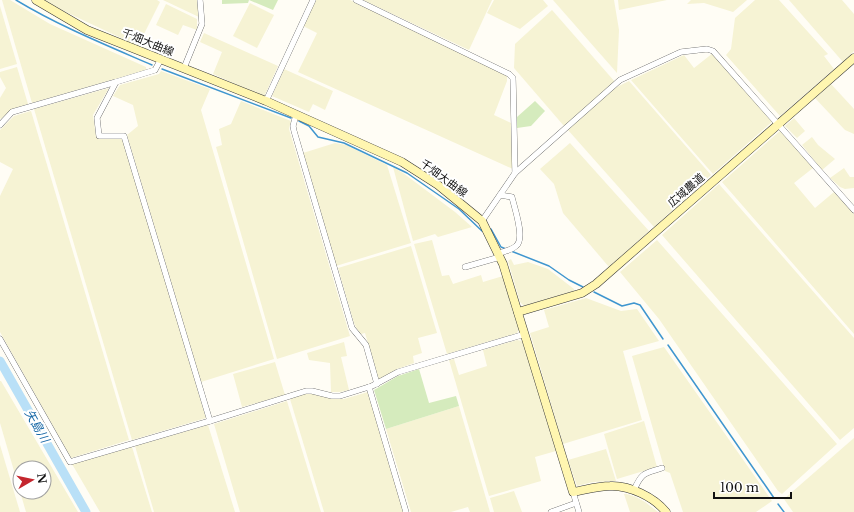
<svg xmlns="http://www.w3.org/2000/svg" width="854" height="512" font-family="'Libre Baskerville','Noto Sans JP',serif">
  <style>
    .farmland { fill: #f6f3d4; fill-rule: evenodd }
    .green { fill: #d5ebbd }
    .lines { fill: none; stroke-linecap: round; stroke-linejoin: round }
    .stream { stroke: #3f96cf; stroke-width: 1.5 }
    .river { stroke: #b9e0f7; stroke-width: 9 }
    .street-casing { stroke: #444; stroke-width: 6 }
    .secondary-casing { stroke: #333; stroke-width: 9 }
    .street { stroke: #fff; stroke-width: 5.5 }
    .secondary { stroke: #fff6b0; stroke-width: 8 }
    .labels { text-anchor: middle; stroke-width: 4; stroke-linejoin: round; paint-order: stroke }
    .street-label { font-size: 11px; fill: #111; stroke: #fff }
    .water-label { font-size: 12px; font-style: italic; fill: #1768a6; stroke: #fff }
  </style>
  <rect width="100%" height="100%" fill="#fffdf5"/>
  <g class="farmland">
    <path d="M2,0h8l40,24 96,43v3l-114,33z"/>
    <path d="M44,0h113l3,2 -22,44 -87,-41z"/>
    <path d="M163,0h34l2,17z"/>
    <path d="M316,0h34l157,75v6l-13,34 17,8 2,46 -215,-97 19,-39 -14,-7z"/>
    <path d="M363,0h129l-23,50z"/>
    <path d="M494,0h49l5,6 -28,23 -33,-16z"/>
    <path d="M553,0h61l5,30 -2,43z"/>
    <path d="M618,0h49l-48,10z"/>
    <path d="M691,0h56l-14,12 -29,-9 -17,1z"/>
    <path d="M755,0h24l49,54 -4,2 10,13 -54,47 -54,-61 5,-6 4,-31z"/>
    <path d="M789,0h53l12,14v37l-11,11z"/>
    <path d="M250,3l24,12 -17,33 -24,-12z"/>
    <path d="M166,4l31,15v11l-14,-5 -5,10 -22,-10z"/>
    <path d="M0,6l17,58 -17,5z"/>
    <path d="M552,10l63,72 -51,44 -50,-58 1,-24z"/>
    <path d="M204,33l74,33 -14,31 -51,-23 9,-22 -22,-10z"/>
    <path d="M713,53l60,68 -60,53 -82,-94 53,-25 10,13z"/>
    <path d="M17,67l11,37 -16,5 -11,10 -1,-1v-20l6,-10 -6,-11v-5z"/>
    <path d="M284,69l49,22 -8,19 -12,-6 -4,8 -37,-16z"/>
    <path d="M161,71l49,18 -9,21 73,249 -73,23 -74,-247 11,-9 -5,-21 -20,-9 7,-11 39,-11z"/>
    <path d="M629,81l82,94 -57,52 -86,-97 47,-42z"/>
    <path d="M831,84l23,25v25l-9,-4 -30,-32z"/>
    <path d="M109,88l-16,27 3,22 27,2 83,279 -74,22 -98,-331z"/>
    <path d="M241,101l50,20 -2,8 61,207 -73,23 -61,-212 6,-2 -3,-16 12,-5z"/>
    <path d="M31,111l98,329 -58,18 -71,-126v-136l13,-27 -13,-7v-32l14,-14z"/>
    <path d="M794,118l11,13 -8,7 -12,-12z"/>
    <path d="M781,130l32,38 -19,15 21,25 19,-16 20,22v120l-132,-152z"/>
    <path d="M812,137l6,8 17,14 -13,11 -20,-25z"/>
    <path d="M335,143l11,2 41,20 24,78 -75,23 -33,-113z"/>
    <path d="M570,143l79,88 -40,36 -46,-54 -9,-29 -14,-15z"/>
    <path d="M393,167l10,6 52,39 17,15 -34,10 -3,-3 -22,7z"/>
    <path d="M844,168l6,9h4v11l-9,1 -5,-2 -10,-9z"/>
    <path d="M719,184l135,154v90l-14,12 -178,-205z"/>
    <path d="M432,240l10,36 7,-1 4,9 28,-9 2,7 20,-6 16,53 -2,4 -70,21 -33,-110z"/>
    <path d="M657,240l180,204 -55,50 -4,-3 -119,-172 -39,-47z"/>
    <path d="M411,246l26,87 -19,5 4,15 -9,3 1,7 -17,6 -18,11 -14,-47 -4,1 -4,-5 -3,-6 -16,-55z"/>
    <path d="M511,259l3,6 14,-3 20,7 26,20v2l-46,14h-5l-3,-3 -12,-41z"/>
    <path d="M586,298l35,13 16,-2 22,32 -36,10 19,69 -79,24 -33,-111 19,-6 -5,-17z"/>
    <path d="M517,340l5,1 6,13 28,97 -21,6 6,24 -52,15 -40,-136 5,-1 5,16 28,-9 -4,-16z"/>
    <path d="M344,342l3,14 -6,1 8,33 -9,2h-9l-1,-29 -21,-3 -2,-7z"/>
    <path d="M664,347l108,154 -16,11h-73l-13,-39 -5,-2 -33,-115z"/>
    <path d="M275,362l10,33 -43,12 -9,-33z"/>
    <path d="M0,381h1l77,131h-52l-26,-89zM20,468h24v24h-24z"/>
    <path d="M368,392l36,120h-80l-34,-113 17,-6h6l20,6h11z"/>
    <path d="M287,401l34,111h-81l-26,-88z"/>
    <path d="M459,406l31,106h-20l-2,-5 -17,5h-40l-25,-83z"/>
    <path d="M644,421l13,46 -40,12 -13,-45z"/>
    <path d="M208,425l27,87h-81l-19,-66z"/>
    <path d="M854,438v74h-61l-9,-13z"/>
    <path d="M0,445l20,67h-20z"/>
    <path d="M132,447l20,65h-52l-28,-48z"/>
    <path d="M606,449l10,32 -23,1 -16,4 -9,-26z"/>
    <path d="M514,491l8,21h-28l-4,-14z"/>
    <path d="M624,494h3l9,3 9,5 13,10h-28z"/>
  </g>
  <g class="green">
    <path d="M222,0h56l-5,10 -24,-10 -1,3 -26,1z"/>
    <path d="M535,101l10,10 -14,15 -14,2v-11z"/>
    <path d="M419,369l10,34 27,-7 3,10 -73,23 -12,-39 24,-14z"/>
  </g>
  <g class="lines">
    <g class="stream">
      <path d="M16,0c43,26 90,45 136,65"/>
      <path d="M162,69l129,49"/>
      <path d="M299,121l10,5 9,11 26,6 63,30 52,36 23,22"/>
      <path d="M491,229l10,18 5,2"/>
      <path d="M511,251l38,15 20,14 14,7"/>
      <path d="M594,292l28,14 12,-3 6,2 23,34"/>
      <path d="M668,345l106,153"/>
      <path d="M778,504l6,8"/>
    </g>
    <path class="river" d="M0,361l86,151"/>
    <defs>
      <g id="street">
        <path d="M356,0l153,74 4,4 2,95"/>
        <path d="M161,59l-6,11 -39,12 -19,36 2,18h25l86,285"/>
        <path d="M184,68l18,-44 -2,-24"/>
        <path d="M266,101l47,-101"/>
        <path d="M296,115l-3,11 1,5 58,197 14,17 11,39"/>
        <path d="M0,125l12,-13 104,-30"/>
        <path d="M482,221l33,-48 105,-93 61,-28 26,-3 6,2 141,159"/>
        <path d="M498,254c6,-3 14,-4 18,-8 10,-7 -2,-39 -4,-49l-12,-2"/>
        <path d="M465,267l35,-10"/>
        <path d="M0,339l70,123 140,-41 96,-30h6l20,5h8l32,-10 26,-14 127,-38"/>
        <path d="M369,387l37,125"/>
        <path d="M634,490c8,-18 10,-16 28,-22"/>
        <path d="M573,492l6,20"/>
        <path d="M551,512l25,-9"/>
      </g>
      <g id="secondary">
        <path d="M36,0l51,30 179,71 136,61 36,23 44,36 21,43 70,228c12,-2 25,-6 37,-6 19,-1 44,11 56,26"/>
        <path d="M518,312l64,-19 14,-9 258,-226"/>
      </g>
    </defs>
    <use href="#street" class="street-casing"/>
    <use href="#secondary" class="secondary-casing"/>
    <use href="#street" class="street"/>
    <use href="#secondary" class="secondary"/>
  </g>
  <g class="labels">
    <g class="street-label">
      <text transform="translate(148 42) rotate(22)" y="4">千畑大曲線</text>
      <text transform="translate(444 178) rotate(36)" y="4">千畑大曲線</text>
      <text transform="translate(686 190) rotate(-41)" y="4">広域農道</text>
    </g>
    <g class="water-label">
      <text transform="translate(37 426) rotate(60)" y="4">矢島川</text>
    </g>
  </g>
  <g transform="translate(32 480) rotate(81)"><circle r="19" fill="#ffffff" stroke="#a0a0a0"/>
  <path d="M0-3L7 15L0 10L-7 15Z" fill="#c4262e"/>
  <text y="-6" font-size="11" font-weight="bold" text-anchor="middle" fill="#111111">N</text>
  </g>
  <path d="M714 492v6h77v-6" fill="none" stroke="#111111" stroke-width="2"/>
  <text x="720" y="492" font-size="12" fill="#111111" stroke="#ffffff" stroke-width="3" paint-order="stroke">100 m</text>
</svg>
